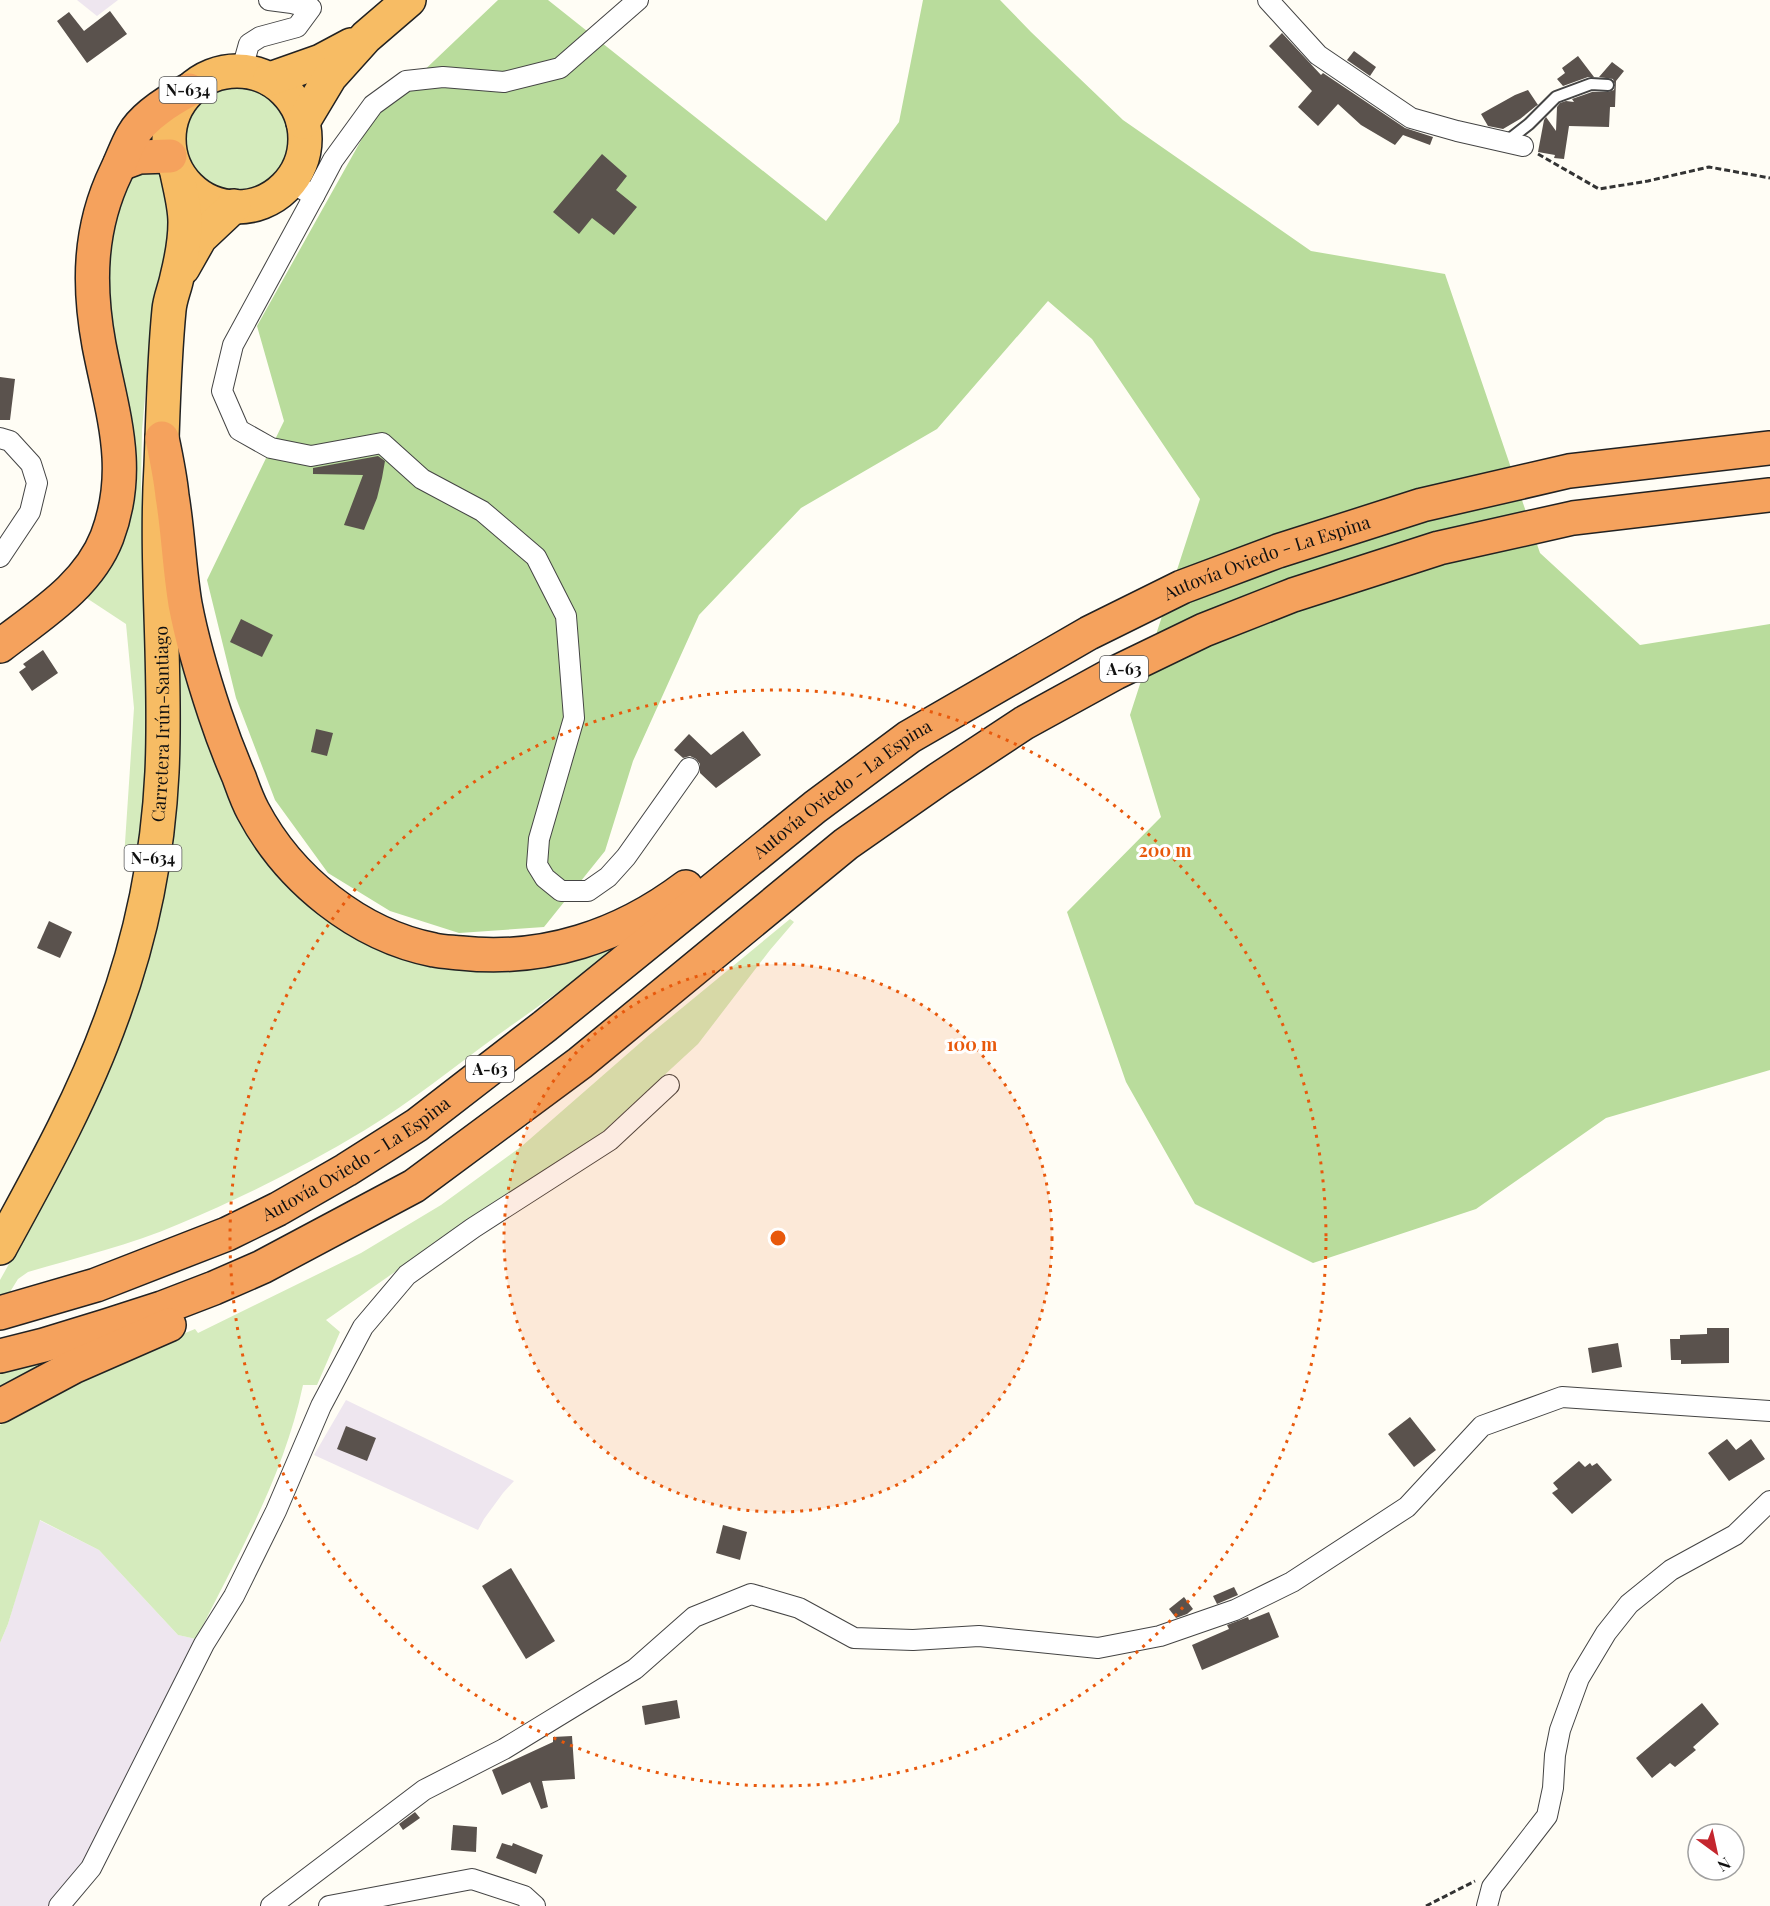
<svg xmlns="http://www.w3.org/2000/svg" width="1770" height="1906" font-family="'Playfair Display',serif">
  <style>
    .industrial { fill: #eee6ef }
    .green { fill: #d5ebbd }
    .forest { fill: #b9dc9c }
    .building { fill: #5a524d }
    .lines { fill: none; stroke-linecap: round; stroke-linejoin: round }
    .service-casing { stroke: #444; stroke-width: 14 }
    .minor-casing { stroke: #444; stroke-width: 22 }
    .trunk-casing { stroke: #222; stroke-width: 36 }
    .motorway-casing { stroke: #222; stroke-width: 36 }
    .path { stroke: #333; stroke-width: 3; stroke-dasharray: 6 3; stroke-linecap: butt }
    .service { stroke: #fff; stroke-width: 10 }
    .minor { stroke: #fff; stroke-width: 20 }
    .trunk { stroke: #f7bc64; stroke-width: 33 }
    .motorway { stroke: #f5a25d; stroke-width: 33 }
    .ring { fill: none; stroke: #e8590c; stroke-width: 3; stroke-dasharray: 3 6 }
    .labels { text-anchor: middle; stroke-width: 6; stroke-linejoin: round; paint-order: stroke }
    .shield { fill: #fff; stroke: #585858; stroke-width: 1.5 }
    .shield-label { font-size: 16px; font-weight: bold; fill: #111 }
    .street-label { font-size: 18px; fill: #111; stroke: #fff }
    .centre { fill: #e8590c; stroke: #fff; stroke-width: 3 }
    .ring-label { font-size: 18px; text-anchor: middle; font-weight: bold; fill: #e8590c; stroke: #fff; stroke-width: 6; stroke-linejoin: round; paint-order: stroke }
  </style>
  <rect width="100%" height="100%" fill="#fffdf5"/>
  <g class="industrial">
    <path d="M77,0h41l-21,16z"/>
    <path d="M346,1400l168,81 -11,12 -19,26 -6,11 -164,-75z"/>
    <path d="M39,1520l60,30 79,85 18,4 -111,229 -36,38h-49v-263l8,-19z"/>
  </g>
  <g class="green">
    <circle cx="239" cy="138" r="54"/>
    <path d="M161,168l12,47 -25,150 -6,65 -1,55 6,138 1,118 -4,67 -6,52 -14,-2 10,-150 -8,-84 -41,-27 20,-24 14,-200 -12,-75 2,-62 21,-62z"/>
    <path d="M176,608l52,170 153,165h241c-40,33 -82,62 -124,92 -44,32 -86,66 -133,95 -59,36 -122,67 -186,94 -48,21 -101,33 -151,48l-10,7 -18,29v-28l28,-50 81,-166z"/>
    <path d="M790,919l4,3 -24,28 -72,94 -103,95 -97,61 -172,120 14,12 -23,53h-14c-19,91 -66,172 -107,254l-18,-4 -79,-85 -59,-30 -32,104 -8,19v-218c63,-36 127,-69 195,-96l3,4 163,-80 80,-48 81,-59 126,-110z"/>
    <path d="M63,1355l-63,40v-22l23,-5z"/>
  </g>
  <path class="forest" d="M498,0h50l278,221 73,-99 24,-122h77l31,32 92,88 188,131 134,23 95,279 100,92 130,-21v446l-164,48 -130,91 -163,54 -118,-59 -69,-122 -59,-170 94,-95 -31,-102 70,-216 -108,-160 -44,-38 -111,128 -136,79 -102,107 -66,146 -28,90 -61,76 -85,6 -69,-22 -62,-38 -53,-73 -39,-102 -29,-118 77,-159 -27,-95 116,-207z"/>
  <g class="building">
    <path d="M110,11l17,23 -40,29 -30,-42 12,-9 15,19z"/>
    <path d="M1282,33l39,42 2,-2 82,55 28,9 -3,8 -27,-10 -8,10 -34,-20 -23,-21 -20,22 -20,-19 14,-16 -43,-45z"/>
    <path d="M1354,51l22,16 -6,9 -23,-16z"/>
    <path d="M1578,56l16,21h-6l-25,9 -6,-7 8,-6 -3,-5z"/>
    <path d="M1612,62l12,9 -8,10 -1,26h-5l-1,20 -40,-1 -5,33 -10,-1 1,-3 -17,-3 6,-32 2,-3 10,14 1,-24 3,-4 6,-2 8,1 -2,-3 20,-7h16l6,-2 1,-5 -2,-6 -14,-2z"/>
    <path d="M1528,90l10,15 -2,1 -16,13 -17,10 -15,-3 -7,-12 34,-19z"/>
    <path d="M602,154l25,22 -11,14 21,17 -23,28 -22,-17 -13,16 -26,-22z"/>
    <path d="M0,377l15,2 -5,41h-10z"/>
    <path d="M378,456l7,5 -3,17 -5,20 -13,32 -20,-5 19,-50 -50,-1v-6z"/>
    <path d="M241,619l32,16 -11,22 -32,-15z"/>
    <path d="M43,650l15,23 -26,18 -13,-19 7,-5 -3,-3z"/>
    <path d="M316,729l17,4 -6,23 -16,-4z"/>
    <path d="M743,731l18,24 -45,33 -16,-15v-9l-4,-5 -6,-3 -7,2 -9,-8 15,-16 22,21z"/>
    <path d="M49,921l23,11 -12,26 -23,-10z"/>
    <path d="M1707,1328h22v35l-48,1v-4h-10l-1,-21h10v-4l27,-1z"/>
    <path d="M1618,1343l4,24 -30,6 -4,-25z"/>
    <path d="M1410,1417l26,33 -22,17 -26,-33z"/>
    <path d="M346,1426l30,12 -9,23 -30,-12z"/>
    <path d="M1727,1439l9,11 15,-11 14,20 -36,22 -21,-28z"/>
    <path d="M1579,1461l6,6 5,-4 2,3 5,-3 15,17 -40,34 -20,-21 6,-4 -5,-6z"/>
    <path d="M723,1525l24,7 -7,28 -24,-7z"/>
    <path d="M511,1568l44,73 -29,18 -44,-73z"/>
    <path d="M1234,1587l4,8 -21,9 -4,-8z"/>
    <path d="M1184,1597l9,12 -6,5 -11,4 -7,-9z"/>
    <path d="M1269,1612l10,25 -77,33 -10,-25 37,-16 -2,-4 21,-8 1,3z"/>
    <path d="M677,1700l3,18 -35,7 -3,-19z"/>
    <path d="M1702,1703l17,21 -26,23 3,3 -21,17 -5,-4 -18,15 -16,-20z"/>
    <path d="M572,1736l3,43 -33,2 6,26 -7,2 -11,-27 -28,13 -10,-25 61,-28v-5z"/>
    <path d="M415,1812l5,6 -17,12 -4,-6z"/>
    <path d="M453,1825l24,2 -1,25 -25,-2z"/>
    <path d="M502,1843l10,3 1,-3 30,12 -7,19 -40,-16z"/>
  </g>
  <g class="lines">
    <defs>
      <path id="service" d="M1506,142l23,-18 27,-27 35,-13 17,1"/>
      <g id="minor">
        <path d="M1268,0l50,55 93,63 46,13 66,15"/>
        <path d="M242,69l7,-25 11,-7 37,-10 14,-19 -19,-5 -23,-3"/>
        <path d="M292,183l22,13 19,-36 40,-55 33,-24 37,-4 61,5 56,-14 78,-68"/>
        <path d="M314,196l-81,149 -11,46 17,39 32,18 40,8 71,-13 40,36 60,32 54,46 30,59 8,102 -35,121 -2,26 8,13 16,13h27l20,-14 18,-20 63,-89"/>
        <path d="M0,438l10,3 21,23 6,19 -7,29 -30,45"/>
        <path d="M59,1906l32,-38 113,-224 30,-48 42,-85 45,-105 42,-79 44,-52 66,-47 137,-88 59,-55"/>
        <path d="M271,1906l153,-116 80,-41 131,-80 59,-52 57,-23 48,14 55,30 59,2 66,-4 119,12 62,-12 75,-26 57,-28 115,-75 75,-81 80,-29 208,14"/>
        <path d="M329,1906l143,-27 52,17 11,10"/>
        <path d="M1487,1906l5,-19 55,-71 6,-28 2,-33 5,-25 19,-52 27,-45 23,-29 42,-34 64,-35 35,-34"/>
      </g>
      <g id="trunk">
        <circle cx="237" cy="139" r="68"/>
        <path d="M270,79l51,-18 30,-16"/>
        <path d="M303,122l27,-45 36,-40 43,-37"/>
        <path d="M183,268l17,-30 34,-32"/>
        <path id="s1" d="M0,1248c41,-75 83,-150 112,-231 29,-78 46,-161 50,-245 5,-102 -7,-204 -1,-306 2,-52 3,-105 8,-156 1,-12 6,-22 8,-33 4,-16 8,-39 8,-55 0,-16 -5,-34 -8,-49"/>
      </g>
      <g id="motorway">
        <path d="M120,164l19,-7 31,-1"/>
        <path d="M162,438c4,19 8,38 10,58 6,36 7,72 13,108 7,37 18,74 30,110 7,21 15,42 24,63 4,11 8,23 14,34 36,68 105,124 181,139 9,2 18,2 27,3 83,9 160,-17 225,-66"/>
        <path d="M0,646c40,-31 88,-60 107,-109 26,-69 5,-124 -8,-192 -11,-60 -10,-117 17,-173 6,-12 10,-25 17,-37 10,-18 37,-35 56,-45"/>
        <path id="s2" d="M0,1313l96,-28 131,-51 51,-25 68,-39 71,-45 128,-99 270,-219 94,-70 180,-104 93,-46 96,-36 144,-46 147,-34 201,-23"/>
        <path d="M0,1356l44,-11 62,-19 56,-18 52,-20 48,-21 152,-81 166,-123 266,-219 93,-65 85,-56 91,-50 89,-43 89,-35 146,-47 134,-30 197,-23"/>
        <path d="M0,1406l73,-39 96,-42"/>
      </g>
    </defs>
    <use href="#service" class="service-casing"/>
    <use href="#minor" class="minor-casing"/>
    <use href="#trunk" class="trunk-casing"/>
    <use href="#motorway" class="motorway-casing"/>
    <g class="path">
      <path d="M1538,154l61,35 49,-8 61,-14 61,11"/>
      <path d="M1426,1906l49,-25"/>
    </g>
    <use href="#service" class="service"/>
    <use href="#minor" class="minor"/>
    <use href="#trunk" class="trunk"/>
    <use href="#motorway" class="motorway"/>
  </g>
  <circle cx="778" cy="1238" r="274" fill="#e8590c" fill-opacity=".12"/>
  <g class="ring">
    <circle cx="778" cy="1238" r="274"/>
    <circle cx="778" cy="1238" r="548"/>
  </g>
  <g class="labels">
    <g class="shield">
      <rect x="159.5" y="77" width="57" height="26" rx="4.5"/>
      <rect x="1100" y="656" width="48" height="26" rx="4.5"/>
      <rect x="124.5" y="845" width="57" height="26" rx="4.5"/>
      <rect x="466" y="1056" width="48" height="26" rx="4.5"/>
    </g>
    <g class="shield-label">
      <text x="188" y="96">N-634</text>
      <text x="1124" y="675">A-63</text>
      <text x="153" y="864">N-634</text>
      <text x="490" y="1075">A-63</text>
    </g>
    <g class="street-label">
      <text dy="6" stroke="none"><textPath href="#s2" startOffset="1488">Autovía Oviedo - La Espina</textPath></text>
      <text dy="6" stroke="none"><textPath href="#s1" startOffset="556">Carretera Irún-Santiago</textPath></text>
      <text dy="6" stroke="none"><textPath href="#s2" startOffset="1002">Autovía Oviedo - La Espina</textPath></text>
      <text dy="6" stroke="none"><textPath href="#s2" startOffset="390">Autovía Oviedo - La Espina</textPath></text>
    </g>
  </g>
  <circle cx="778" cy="1238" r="9" class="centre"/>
  <g class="ring-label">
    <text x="1165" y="857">200 m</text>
    <text x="972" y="1051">100 m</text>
  </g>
  <g transform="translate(1716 1852) rotate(147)"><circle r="28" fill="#ffffff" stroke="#a0a0a0" stroke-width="1.5"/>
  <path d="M0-4.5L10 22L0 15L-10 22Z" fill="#c4262e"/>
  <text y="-9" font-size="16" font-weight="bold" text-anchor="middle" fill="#111111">N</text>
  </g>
</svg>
